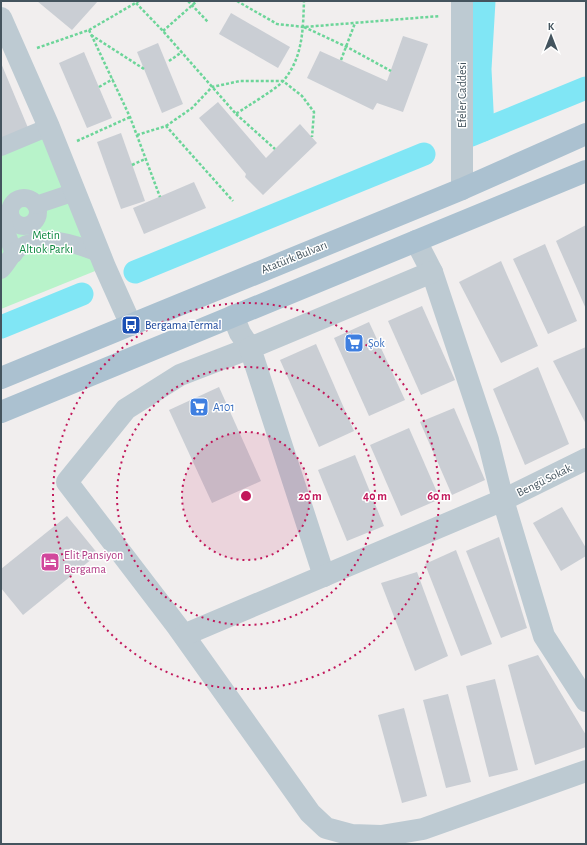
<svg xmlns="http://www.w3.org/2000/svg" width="587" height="845" font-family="'Alegreya Sans',sans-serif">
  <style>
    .green { fill: #b8f3ca }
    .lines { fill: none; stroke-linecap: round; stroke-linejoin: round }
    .canal { stroke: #80e6f5; stroke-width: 23 }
    .building { fill: #caced4 }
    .path { stroke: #6cd599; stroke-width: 2.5; stroke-dasharray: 3 2; stroke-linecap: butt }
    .pedestrian { stroke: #bdcad2; stroke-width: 18 }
    .minor { stroke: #bdcad2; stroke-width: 22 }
    .primary { stroke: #abc1d0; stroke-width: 22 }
    .ring { fill: none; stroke: #c2185b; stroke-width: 2; stroke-dasharray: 2 4 }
    .labels { text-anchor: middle; stroke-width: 3; stroke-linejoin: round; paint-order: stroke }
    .street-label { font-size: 12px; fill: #44545e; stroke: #fff }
    .park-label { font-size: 12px; fill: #0d8740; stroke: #fff }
    .transit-label { font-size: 12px; fill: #164399; stroke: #fff; text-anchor: start }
    .shop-label { font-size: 12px; fill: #366cbe; stroke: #fff; text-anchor: start }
    .hotel-label { font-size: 12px; fill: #b23c85; stroke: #fff; text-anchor: start }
    .centre { fill: #c2185b; stroke: #fff; stroke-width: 2 }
    .ring-label { font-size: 12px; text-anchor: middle; font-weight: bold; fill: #c2185b; stroke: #fff; stroke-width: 3; stroke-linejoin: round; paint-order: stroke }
  </style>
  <rect width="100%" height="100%" fill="#f1eeee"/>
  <path class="green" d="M49,127l56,140 -104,42v-162z"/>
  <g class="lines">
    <g class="canal">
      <path d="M483,130l-3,-61 4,-68"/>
      <path d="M471,135l115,-47"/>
      <path d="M135,272l289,-118"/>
      <path d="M1,327l81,-33"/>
    </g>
  </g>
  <g class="building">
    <path d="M37,1h61l-26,29z"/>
    <path d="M231,13l59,34 -12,21 -59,-34z"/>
    <path d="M403,36l25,8 -25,68 -26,-9 -4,7 -66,-32 13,-27 67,30z"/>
    <path d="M158,43l25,61 -21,9 -25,-61z"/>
    <path d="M84,52l28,66 -25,10 -28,-65z"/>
    <path d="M1,63l30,72 -30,12z"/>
    <path d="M218,102l48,56 34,-34 17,19 -54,52 -18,-18 1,-3 -47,-56z"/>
    <path d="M121,133l24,68 -24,8 -24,-67z"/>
    <path d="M194,182l12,26 -62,26 -11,-26z"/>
    <path d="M586,225v84l-30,-68z"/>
    <path d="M545,244l32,77 -29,13 -35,-75z"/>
    <path d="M501,261l37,85 -37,17 -42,-81z"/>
    <path d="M422,306l33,74 -34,15 -33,-74z"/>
    <path d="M369,322l36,78 -36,16 -35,-78z"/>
    <path d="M316,344l38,87 -35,16 -39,-87z"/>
    <path d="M586,347v77l-33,-63z"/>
    <path d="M538,367l31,77 -44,21 -32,-76z"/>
    <path d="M219,387l42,94 -49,22 -43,-93z"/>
    <path d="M454,408l31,72 -33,15 -32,-73z"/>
    <path d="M409,428l31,71 -39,17 -31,-71z"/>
    <path d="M355,455l29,71 -37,15 -29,-71z"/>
    <path d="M562,507l24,41v8l-25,15 -28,-48z"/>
    <path d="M67,516l31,38 -75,61 -22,-27v-19z"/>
    <path d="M499,537l28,91 -26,10 -35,-87z"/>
    <path d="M456,550l36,94 -31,12 -36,-92z"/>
    <path d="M417,572l31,84 -33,15 -34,-88z"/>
    <path d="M538,655l48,80v12l-51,18 -27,-100z"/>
    <path d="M495,679l23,91 -29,7 -23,-91z"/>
    <path d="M448,694l23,88 -25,6 -23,-88z"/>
    <path d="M404,708l23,88 -25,7 -24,-88z"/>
  </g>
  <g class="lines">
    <g class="path">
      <path d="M188,1l20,21"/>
      <path d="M237,1l40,23 27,3 136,-11"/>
      <path d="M136,3l27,28 73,83c11,-8 41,-25 48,-34 19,-23 19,-51 20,-79"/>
      <path d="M304,27l43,20 44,24"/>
      <path d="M89,30l41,87 30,80"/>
      <path d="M163,31l34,-30"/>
      <path d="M91,35l53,34"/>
      <path d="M37,48l52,-18 50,-29"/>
      <path d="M341,60l14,-37"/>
      <path d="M169,61l13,-9"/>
      <path d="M99,87l14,-8"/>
      <path d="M236,114l39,35"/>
      <path d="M166,126l26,-18 20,-21 28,-6h43l19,15 12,16 -2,25"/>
      <path d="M137,135l29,-9 67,75"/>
      <path d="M77,141l53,-24"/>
      <path d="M132,165l13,-6"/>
    </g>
    <g class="pedestrian">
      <path d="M1,147l48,-20"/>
      <circle cx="24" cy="212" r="14"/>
      <path d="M36,205l39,-13"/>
      <path d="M1,217l13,37"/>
      <path d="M1,270c7,-7 11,-18 20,-23 25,-14 54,-3 78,6"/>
    </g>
    <g class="minor">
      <path d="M1,18l48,109 56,140 26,58"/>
      <path d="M462,189v-188"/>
      <path d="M416,241l16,31 56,168 15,60 41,136 42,65"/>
      <path d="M233,316l7,17 10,15 -70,27 -54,34 -59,73 110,144 133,187 16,15 26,7 29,1 42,-7 163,-58"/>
      <path d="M324,576l-74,-228 182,-76"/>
      <path d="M184,635l319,-135 83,-41"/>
    </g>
    <g class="primary">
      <path d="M1,378l461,-189 124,-55"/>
      <path d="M1,412l585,-241"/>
    </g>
  </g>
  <circle cx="246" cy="496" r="64" fill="#c2185b" fill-opacity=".12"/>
  <g class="ring">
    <circle cx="246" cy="496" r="64"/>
    <circle cx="246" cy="496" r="129"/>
    <circle cx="246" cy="496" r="193"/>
  </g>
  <defs>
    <symbol id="bus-square" viewBox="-11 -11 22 22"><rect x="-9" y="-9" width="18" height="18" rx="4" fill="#1a4fb4" stroke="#fff"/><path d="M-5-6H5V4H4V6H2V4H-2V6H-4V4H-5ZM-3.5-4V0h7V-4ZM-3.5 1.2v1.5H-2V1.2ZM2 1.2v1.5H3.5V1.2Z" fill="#fff"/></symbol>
    <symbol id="supermarket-square" viewBox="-11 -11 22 22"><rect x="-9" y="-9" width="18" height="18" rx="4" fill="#3f7fe0" stroke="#fff"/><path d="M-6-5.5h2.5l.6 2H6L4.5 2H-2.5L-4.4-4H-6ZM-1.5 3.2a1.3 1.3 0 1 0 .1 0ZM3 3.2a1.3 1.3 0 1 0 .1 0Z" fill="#fff"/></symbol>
    <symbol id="hotel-square" viewBox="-11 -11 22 22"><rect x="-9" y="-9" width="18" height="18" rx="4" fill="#d1479c" stroke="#fff"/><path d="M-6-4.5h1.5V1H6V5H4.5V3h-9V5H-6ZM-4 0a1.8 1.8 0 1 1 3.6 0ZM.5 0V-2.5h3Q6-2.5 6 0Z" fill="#fff"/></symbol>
  </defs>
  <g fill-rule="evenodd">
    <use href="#bus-square" x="120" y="314" width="22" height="22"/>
    <use href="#supermarket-square" x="343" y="332" width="22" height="22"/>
    <use href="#supermarket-square" x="188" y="396" width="22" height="22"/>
    <use href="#hotel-square" x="39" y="551" width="22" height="22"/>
  </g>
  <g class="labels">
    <g class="street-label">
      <text transform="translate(462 95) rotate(-90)" y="4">Efeler Caddesi</text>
      <text transform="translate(294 257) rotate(-22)" y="4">Atatürk Bulvarı</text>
      <text transform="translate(544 480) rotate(-26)" y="4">Bengü Sokak</text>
    </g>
    <g class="park-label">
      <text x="46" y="239">Metin<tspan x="46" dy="14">Altıok Parkı</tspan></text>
    </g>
    <g class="transit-label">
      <text x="145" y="329">Bergama Termal</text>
    </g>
    <g class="shop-label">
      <text x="368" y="347">Şok</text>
      <text x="213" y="411">A101</text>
    </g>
    <g class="hotel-label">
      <text x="64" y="559">Elit Pansiyon<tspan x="64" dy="14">Bergama</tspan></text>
    </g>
  </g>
  <circle cx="246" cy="496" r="6" class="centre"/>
  <g class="ring-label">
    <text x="310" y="500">20 m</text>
    <text x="375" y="500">40 m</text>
    <text x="439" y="500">60 m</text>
  </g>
  <rect width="587" height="845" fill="none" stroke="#44545e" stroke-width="4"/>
  <g transform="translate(551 36)" stroke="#ffffff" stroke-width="3" paint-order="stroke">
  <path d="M0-3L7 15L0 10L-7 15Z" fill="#44545e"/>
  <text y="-6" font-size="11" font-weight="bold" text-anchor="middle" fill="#44545e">K</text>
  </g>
</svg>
